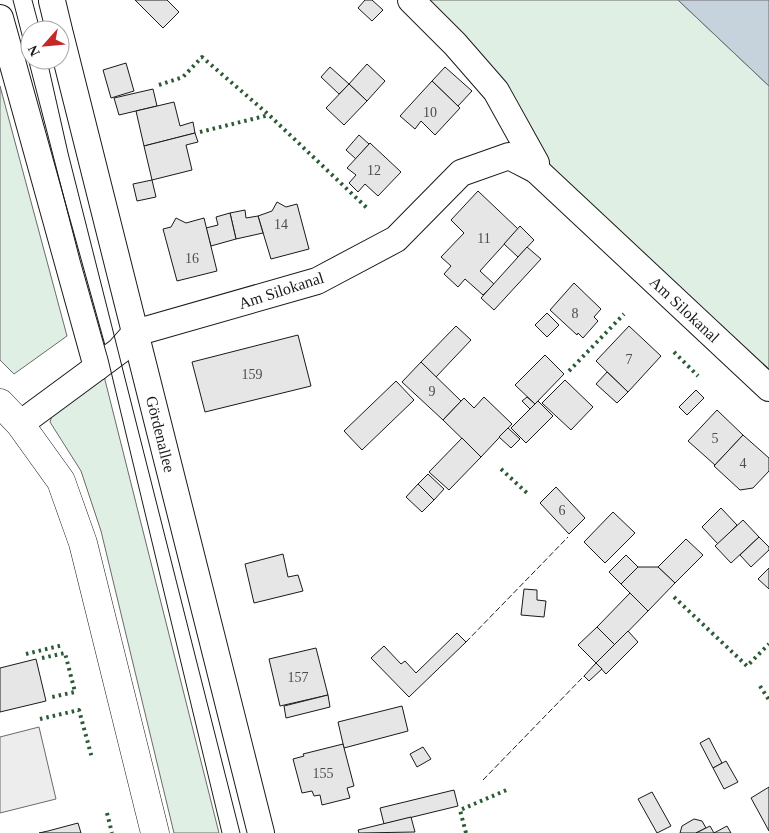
<svg xmlns="http://www.w3.org/2000/svg" width="769" height="833" font-family="'Times New Roman',serif">
  <style>
    .green { fill: #e0efe3; stroke: #6a6a6a }
    .parking { fill: #ededed; stroke: #6a6a6a }
    .water { fill: #c6d2dc; stroke: #6a6a6a }
    .building { fill: #e6e6e6; stroke: #1a1a1a }
    .lines { fill: none; stroke-linecap: round; stroke-linejoin: round }
    .minor-casing { stroke: #1a1a1a; stroke-width: 28 }
    .tertiary-casing { stroke: #1a1a1a; stroke-width: 29 }
    .minor { stroke: #fff; stroke-width: 26 }
    .tertiary { stroke: #fff; stroke-width: 28 }
    .tram { stroke: #1a1a1a; stroke-width: 1 }
    .hedge { stroke: #2b5a34; stroke-width: 4; stroke-dasharray: 2.5 4; stroke-linecap: butt }
    .fence { stroke: #1a1a1a; stroke-width: 1; stroke-dasharray: 6 2.5; stroke-linecap: butt }
    .labels { text-anchor: middle; stroke-width: 4; stroke-linejoin: round; paint-order: stroke }
    .number-label { font-size: 14px; fill: #4d4d4d }
    .street-label { font-size: 16px; fill: #1a1a1a; stroke: #fff }
  </style>
  <rect width="100%" height="100%" fill="#fff"/>
  <g class="green">
    <path d="M425,0h253l91,86v283l-217,-200 -48,-88z"/>
    <path d="M0,86l67,250 -53,38 -14,-14z"/>
    <path d="M104,376l115,457h-45l-73,-302 -20,-60 -31,-49 4,-12z"/>
  </g>
  <path class="parking" d="M39,727l17,72 -56,14v-76z"/>
  <path class="water" d="M678,0h91v86z"/>
  <g class="building">
    <path d="M135,0h32l12,12 -16,16z"/>
    <path d="M365,0h7l11,10 -11,11 -14,-13z"/>
    <path d="M126,63l8,28 -23,7 -8,-28z"/>
    <path d="M367,64l18,17 -18,20 -18,-17z"/>
    <path d="M330,67l19,17 -10,10 -18,-17z"/>
    <path d="M445,67l27,24 -14,15 -26,-25z"/>
    <path d="M432,81l28,27 -25,27 -14,-14 -6,8 -15,-13z"/>
    <path d="M349,84l18,17 -23,24 -18,-17z"/>
    <path d="M153,89l4,17 -38,9 -5,-17z"/>
    <path d="M174,102l6,24 13,-4 2,11 -51,13 -8,-35z"/>
    <path d="M195,133l3,9 -12,3 6,25 -40,10 -8,-34z"/>
    <path d="M359,135l10,9 -13,15 -10,-9z"/>
    <path d="M370,143l31,29 -23,24 -13,-12 -7,8 -9,-9 7,-8 -9,-7z"/>
    <path d="M152,180l4,17 -19,4 -4,-17z"/>
    <path d="M478,191l40,38 -38,42 14,13 -11,11 -18,-16 -7,8 -14,-13 7,-8 -10,-9 23,-24 -13,-13z"/>
    <path d="M277,202l9,5 11,-3 12,45 -38,10 -13,-43 14,-5z"/>
    <path d="M245,210l1,8 12,-2 5,17 -27,6 -6,-26z"/>
    <path d="M230,213l6,26 -25,7 -5,-18 12,-3 -2,-8z"/>
    <path d="M176,218l10,5 18,-5 13,53 -40,10 -14,-52 8,-2z"/>
    <path d="M520,226l14,14 -16,17 -14,-13z"/>
    <path d="M527,247l14,12 -47,51 -13,-12z"/>
    <path d="M574,283l27,26 -7,8 4,4 -15,17 -5,-5 -1,2 -27,-25z"/>
    <path d="M547,313l12,12 -12,12 -12,-12z"/>
    <path d="M456,326l15,14 -35,37 -15,-15z"/>
    <path d="M629,326l32,30 -33,36 -32,-31z"/>
    <path d="M298,335l13,51 -106,26 -13,-50z"/>
    <path d="M545,355l19,19 -29,30 -20,-19z"/>
    <path d="M421,362l40,39 -18,19 -41,-38z"/>
    <path d="M607,372l21,20 -11,11 -21,-19z"/>
    <path d="M565,380l28,27 -22,23 -29,-27z"/>
    <path d="M396,381l18,19 -52,50 -18,-19z"/>
    <path d="M696,390l8,8 -17,17 -8,-8z"/>
    <path d="M484,397l28,27 -31,33 -38,-37 21,-22 10,10z"/>
    <path d="M527,397l8,7 -5,5 -8,-8z"/>
    <path d="M538,401l15,15 -27,27 -15,-15z"/>
    <path d="M717,410l26,25 -28,30 -27,-24z"/>
    <path d="M508,428l12,11 -9,9 -12,-11z"/>
    <path d="M743,435l26,23v13l-16,17 -13,2 -26,-24z"/>
    <path d="M462,438l19,19 -32,33 -20,-18z"/>
    <path d="M428,474l16,15 -10,11 -16,-16z"/>
    <path d="M418,484l16,16 -12,12 -16,-15z"/>
    <path d="M556,487l29,31 -16,16 -29,-31z"/>
    <path d="M721,508l16,17 -19,19 -16,-17z"/>
    <path d="M613,512l22,21 -30,30 -21,-21z"/>
    <path d="M743,520l16,17 -28,26 -16,-17z"/>
    <path d="M759,537l10,10v3l-18,17 -11,-12z"/>
    <path d="M686,539l17,16 -28,28 -17,-16z"/>
    <path d="M283,554l5,23 10,-2 5,16 -49,12 -9,-39z"/>
    <path d="M626,555l12,12 -17,17 -12,-12z"/>
    <path d="M638,567h20l17,16 -27,28 -27,-27z"/>
    <path d="M769,568v21l-11,-10z"/>
    <path d="M524,589l13,1v10l9,1 -2,16 -23,-2z"/>
    <path d="M630,593l18,18 -33,34 -18,-18z"/>
    <path d="M597,627l18,18 -19,18 -18,-18z"/>
    <path d="M628,631l10,11 -32,32 -10,-11z"/>
    <path d="M457,633l9,9 -57,55 -38,-39 13,-12 17,18 4,-3 11,12z"/>
    <path d="M316,648l12,47 -48,11 -11,-47z"/>
    <path d="M36,659l10,42 -46,11v-44z"/>
    <path d="M596,663l6,6 -13,12 -5,-5z"/>
    <path d="M328,695l2,12 -44,11 -2,-12z"/>
    <path d="M402,706l6,25 -64,17 -6,-26z"/>
    <path d="M709,738l13,25 -9,5 -13,-25z"/>
    <path d="M343,744l11,42 -7,2 3,10 -28,7 -2,-10 -6,1 -2,-5 -10,2 -9,-34 11,-3 -1,-2z"/>
    <path d="M423,747l8,12 -14,8 -7,-13z"/>
    <path d="M726,761l12,21 -14,7 -11,-21z"/>
    <path d="M769,787v44l-18,-33z"/>
    <path d="M454,790l4,16 -74,18 -4,-16z"/>
    <path d="M652,792l19,34 -14,7 -19,-34z"/>
    <path d="M411,817l4,15 -56,1 -1,-3z"/>
    <path d="M694,819l8,2 4,7 -10,5h-16l2,-7z"/>
    <path d="M78,823l3,10h-42l9,-2z"/>
    <path d="M710,826l4,7h-18z"/>
    <path d="M727,826l4,7h-17z"/>
  </g>
  <g class="lines">
    <defs>
      <g id="minor">
        <path d="M411,0l44,44 41,47 40,72v7"/>
        <path d="M52,1l7,29"/>
        <path d="M0,18l97,349"/>
        <path d="M60,34l201,799"/>
        <path d="M20,424l99,-73 16,-18 182,-52 79,-42 65,-66 48,-17 27,14 233,218"/>
      </g>
      <path id="tertiary" d="M0,403l20,21 41,57 22,62 72,290"/>
    </defs>
    <use href="#minor" class="minor-casing"/>
    <use href="#tertiary" class="tertiary-casing"/>
    <use href="#minor" class="minor"/>
    <use href="#tertiary" class="tertiary"/>
    <g class="tram">
      <path d="M13,0l67,260 28,99 114,474"/>
      <path d="M32,0l8,30"/>
      <path d="M47,60l21,93 172,680"/>
    </g>
    <g class="hedge">
      <path d="M159,85l24,-8 19,-20 67,58 99,94"/>
      <path d="M200,132l69,-17"/>
      <path d="M674,352l24,24"/>
      <path d="M569,371l55,-57"/>
      <path d="M501,469l27,25"/>
      <path d="M674,597l73,69 22,-22"/>
      <path d="M26,654l37,-9"/>
      <path d="M42,658l23,-5 10,39 -23,5"/>
      <path d="M760,686l9,14"/>
      <path d="M40,719l39,-9 13,48"/>
      <path d="M107,813l5,20"/>
      <path d="M466,833l-6,-23 49,-21"/>
    </g>
    <g class="fence">
      <path d="M466,642l102,-105"/>
      <path d="M483,780l101,-104"/>
    </g>
  </g>
  <g class="labels">
    <g class="number-label">
      <text x="430" y="117">10</text>
      <text x="374" y="175">12</text>
      <text x="281" y="229">14</text>
      <text x="484" y="243">11</text>
      <text x="192" y="263">16</text>
      <text x="575" y="318">8</text>
      <text x="629" y="364">7</text>
      <text x="252" y="379">159</text>
      <text x="432" y="396">9</text>
      <text x="715" y="443">5</text>
      <text x="743" y="468">4</text>
      <text x="562" y="515">6</text>
      <text x="298" y="682">157</text>
      <text x="323" y="778">155</text>
    </g>
    <g class="street-label">
      <text transform="translate(281 290) rotate(-18)" y="6">Am Silokanal</text>
      <text transform="translate(685 309) rotate(43)" y="6">Am Silokanal</text>
      <text transform="translate(161 434) rotate(76)" y="6">Gördenallee</text>
    </g>
  </g>
  <g transform="translate(45 45) rotate(243)"><circle r="24" fill="#ffffff" stroke="#a3a3a3"/>
  <path d="M0-4L9 19L0 12L-9 19Z" fill="#c62828"/>
  <text y="-8" font-size="14" font-weight="bold" text-anchor="middle" fill="#1a1a1a">N</text>
  </g>
</svg>
